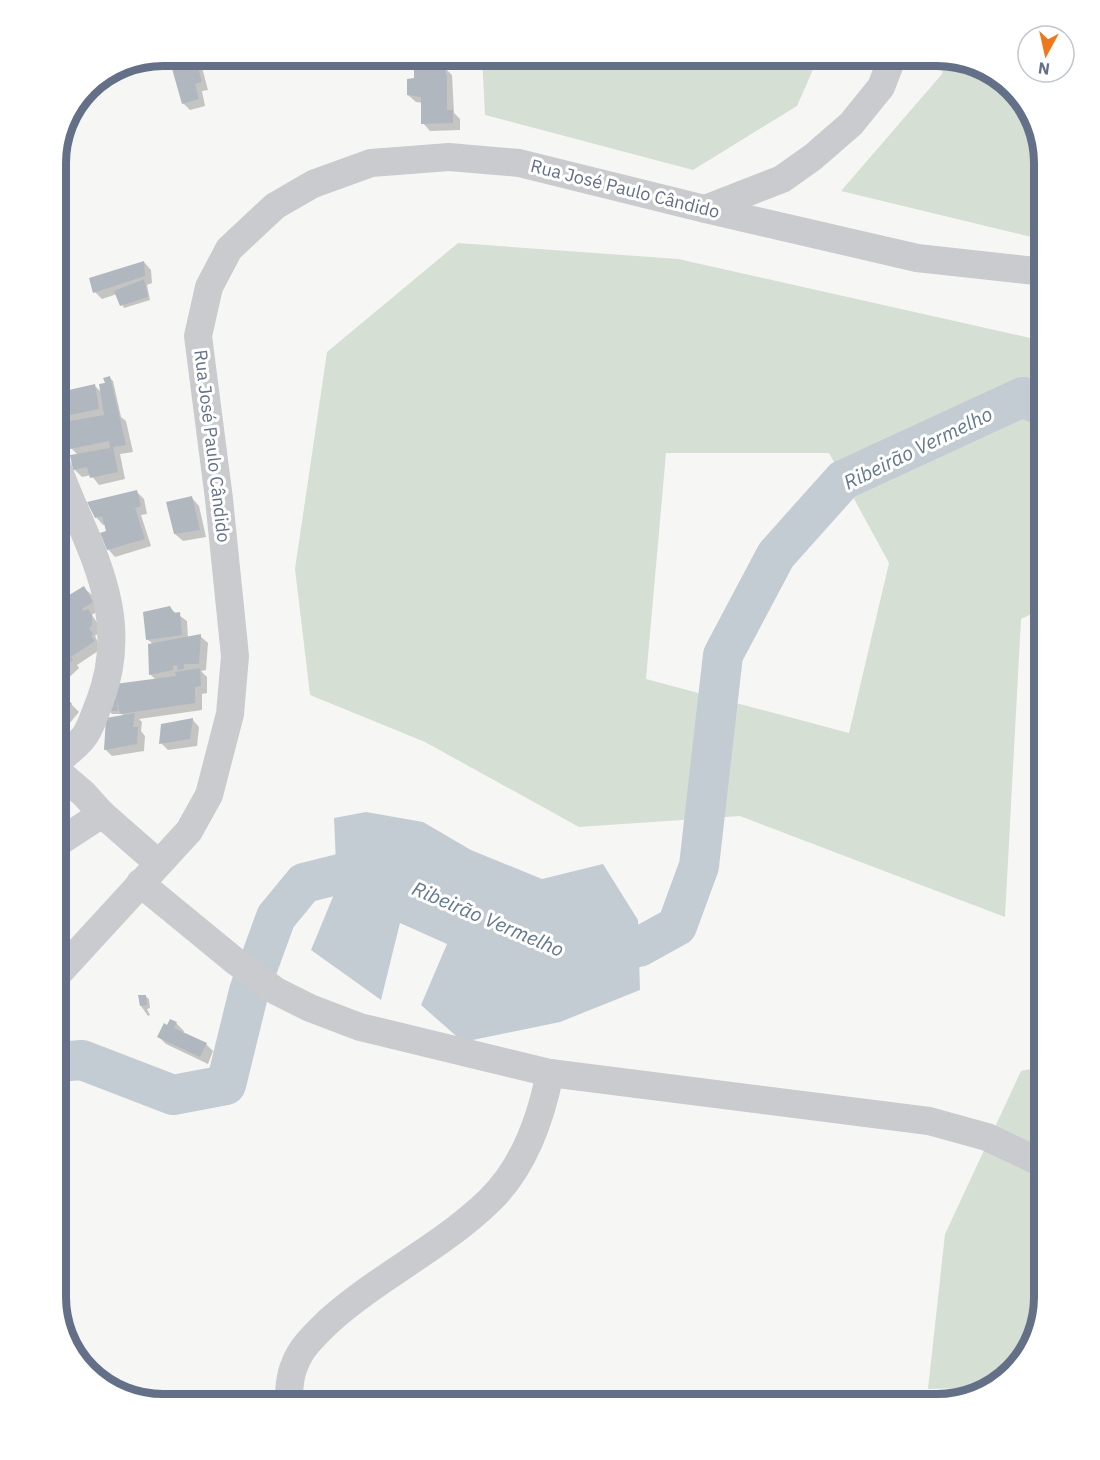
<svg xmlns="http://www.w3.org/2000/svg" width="1100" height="1460" font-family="'IBM Plex Sans',sans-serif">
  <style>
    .green { fill: #d6dfd4; fill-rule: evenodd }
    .water { fill: #c4ccd3 }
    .shadow { fill: #0003 }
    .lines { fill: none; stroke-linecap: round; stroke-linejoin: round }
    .river { stroke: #c4ccd3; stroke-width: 40 }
    .building { fill: #b1b7be }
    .minor { stroke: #c9cbcf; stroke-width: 28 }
    .labels { text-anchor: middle; stroke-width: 6; stroke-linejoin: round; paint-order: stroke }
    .street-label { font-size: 18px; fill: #647087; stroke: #fff }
    .water-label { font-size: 20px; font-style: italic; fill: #64798b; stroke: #fff }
    .rim { fill: none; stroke: #647087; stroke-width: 8 }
  </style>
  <rect width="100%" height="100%" fill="#f6f7f4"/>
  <g class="green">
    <path d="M482,56h337l-22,50 -104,64 -208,-55z"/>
    <path d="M945,56l46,14 36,33 17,60v77l-203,-49 101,-117z"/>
    <path d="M458,243l220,16 366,82v267l-23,11 -16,298 -265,-101 -161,11 -154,-85 -115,-47 -15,-126 32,-217zM666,453h163l60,110 -40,170 -203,-54z"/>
    <path d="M1044,1066v232l-14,53 -33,36 -69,2 17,-155 76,-163z"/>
  </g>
  <path class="water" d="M366,812l57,10 48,28 71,29 61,-15 35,56 2,70 -80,32 -97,20 -42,-37 26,-61 -47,-21 -19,77 -70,-50 26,-63 -3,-69z"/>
  <g class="shadow">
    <path d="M182,56h14l4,4 8,30 -6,1 3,15 -15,4 -7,-7 -12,-44z"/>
    <path d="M445,68l7,7 2,38 6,6v11l-30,1 -7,-8v-20l-7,-1 -8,-7z"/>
    <path d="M144,262l7,8 1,13 -5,2 3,15 -26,8 -7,-14 -15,5 -7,-7z"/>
    <path d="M56,342l3,4 4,14 -7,2z"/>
    <path d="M110,378l3,3 8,36 5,4 7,31 -13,2 5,25 -26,6 -8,-10 -9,2 -8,-8 4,-14 -6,-6 -6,-24 -10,2v-32l39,-9 7,7z"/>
    <path d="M136,491l8,8 3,15 -6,1 10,31 -36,11 -7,-8v-17l-2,-8 -3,1 -7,-8z"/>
    <path d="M192,498l7,8 7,31 -23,4 -8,-7z"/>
    <path d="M56,507l4,4 4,16 -8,2z"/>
    <path d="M56,584l6,10 -6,4z"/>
    <path d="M84,588l8,7 7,15 -7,5 6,9 1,9 -4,3 6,13 -24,16 2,3 -23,22v-85z"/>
    <path d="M169,608l18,13 1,17 12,-2 8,7 -2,27 -5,1 6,6v16l-5,1v16l-63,9 3,3 -1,9 4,5 -1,15 -32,5 -7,-7 19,-33 -2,-2h-10l-3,-3 -2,-10 49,-21 -6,-6 3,-30 -6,-5z"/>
    <path d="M56,692l4,4 1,-2 18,18 -20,24 2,2 -5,7z"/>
    <path d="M192,719l7,8 -2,19 -29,4 -7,-7z"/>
    <path d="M145,996l4,3 1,9 -3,1 3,6 -2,1 -7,-10z"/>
    <path d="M176,1023l8,8 -1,2 23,11 7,7 -5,13 -42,-20 -7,-7 9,-10z"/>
  </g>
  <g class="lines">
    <g class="river">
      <path d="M585,954l54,-7 38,-21 22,-60 24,-211 53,-100 67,-75 180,-83 21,10"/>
      <path d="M56,1062l26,-2 91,35 53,-10 23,-94 27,-74 28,-34 40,-10 46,5"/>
    </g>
  </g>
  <g class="building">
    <path d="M177,56h18l7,26 -7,2 4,15 -17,5 -13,-46z"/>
    <path d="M427,66l1,1 17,-1 1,9h1v35h6v13l-32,1v-27l-14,-2v-16l7,-1v-11z"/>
    <path d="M144,261l1,15 -52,17 -4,-15z"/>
    <path d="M144,279l4,18 -28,9 -6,-15z"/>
    <path d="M110,376l16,69 -13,2 5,25 -28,6 -3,-11 -14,3 -3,-15 40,-7 -1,-7 -39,8 -6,-27 40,-7 -5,-31 6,-1 -2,-5z"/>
    <path d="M95,384l4,25 -43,9v-25z"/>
    <path d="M137,490l4,16 -6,2 10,31 -38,11 -7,-17 6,-2 -4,-15 -7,2 -8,-16z"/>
    <path d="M192,496l8,34 -26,4 -8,-32z"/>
    <path d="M84,586l9,16 -11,7 1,2 5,-2 4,6v11l-3,2 4,6 -2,2 4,5 -24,16 2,3 -17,15v-72z"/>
    <path d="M170,606l4,7 6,-1 2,23 -36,5 -3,-28z"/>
    <path d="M201,634l-2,30h-15v5l-6,1 -1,-5 -4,1v4l-24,5 -1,-31z"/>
    <path d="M200,668l1,18 -6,1v16l-75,11 -3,-15 1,12h-11v-26l69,-9 -1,-4z"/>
    <path d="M56,690l4,4 1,-2 11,12 -16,20z"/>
    <path d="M135,713l-2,14h5l-1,17 -33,6 2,-32z"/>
    <path d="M193,718l-3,21 -31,5 2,-20z"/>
    <path d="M138,995h8l1,10 -7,1z"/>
    <path d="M170,1019l7,3 -3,6 33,15 -7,14 -43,-20 7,-14 3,2z"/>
  </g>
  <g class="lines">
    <g class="minor">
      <path d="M705,209l77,-30 31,-22 38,-33 30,-37 12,-31"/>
      <path d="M56,763c8,-8 19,-15 27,-25 8,-9 12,-26 17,-37 34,-91 -15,-157 -44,-238"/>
      <path d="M56,770l28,24 18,20 56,49"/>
      <path d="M56,844l46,-30"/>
      <path d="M140,883l95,78 41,30 34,17 50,19 190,46 379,48 58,16 57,27"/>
      <path d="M56,976l133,-145 20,-36 21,-81 5,-58 -16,-157 -21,-163 11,-49 20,-38 46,-43 38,-22 58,-21 78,-6 70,6 186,46 212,49 127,14"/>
      <path d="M290,1404c-2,-12 0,-29 5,-40 6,-17 22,-31 34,-43 50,-45 113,-74 161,-121 34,-33 51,-82 60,-127"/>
    </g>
  </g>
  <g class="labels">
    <g class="street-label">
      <text transform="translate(625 189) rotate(14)" y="6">Rua José Paulo Cândido</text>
      <text transform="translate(212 446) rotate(83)" y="6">Rua José Paulo Cândido</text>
    </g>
    <g class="water-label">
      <text transform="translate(918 448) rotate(-26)" y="7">Ribeirão Vermelho</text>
      <text transform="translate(488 919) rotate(23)" y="7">Ribeirão Vermelho</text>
    </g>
  </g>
  <path d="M0 0H1100V1460H0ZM163 66H937A97 97 0 0 1 1034 163V1297A97 97 0 0 1 937 1394H163A97 97 0 0 1 66 1297V163A97 97 0 0 1 163 66Z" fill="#fff" fill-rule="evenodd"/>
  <path class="rim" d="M163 66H937A97 97 0 0 1 1034 163V1297A97 97 0 0 1 937 1394H163A97 97 0 0 1 66 1297V163A97 97 0 0 1 163 66Z"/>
  <g transform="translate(1046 54) rotate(188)"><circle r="28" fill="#ffffff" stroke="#c1c6cf" stroke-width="1.5"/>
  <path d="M0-4.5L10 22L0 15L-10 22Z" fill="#ef771c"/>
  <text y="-9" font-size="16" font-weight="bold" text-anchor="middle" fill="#647087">N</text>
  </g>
</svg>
